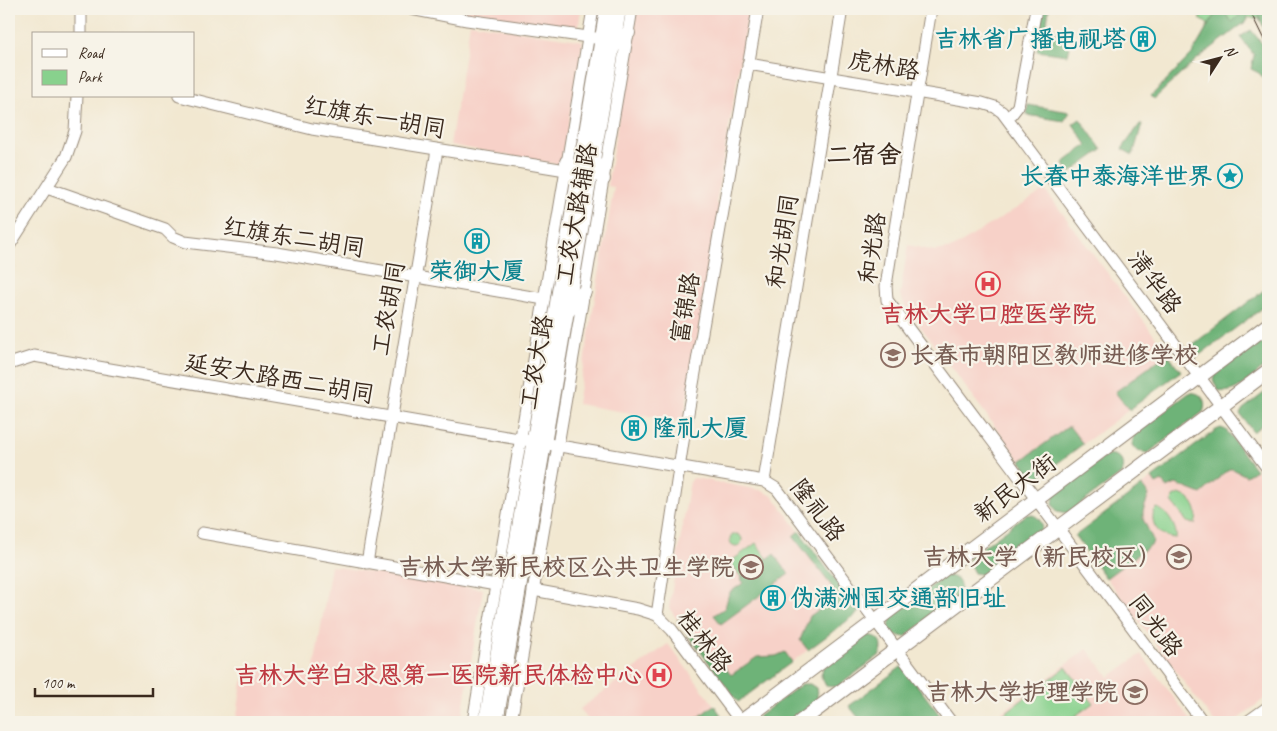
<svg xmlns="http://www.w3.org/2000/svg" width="1277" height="731" font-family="Caveat,'LXGW WenKai TC',sans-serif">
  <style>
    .built { fill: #f7d1c8 }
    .green { fill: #88d18d; stroke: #627e56 }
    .forest { fill: #6eb378; stroke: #546e4b }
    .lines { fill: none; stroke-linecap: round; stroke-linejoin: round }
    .stream { stroke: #57aad2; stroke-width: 2.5 }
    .minor-casing { stroke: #968978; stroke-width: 13 }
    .major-casing { stroke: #968978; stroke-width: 16 }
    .minor { stroke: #fff; stroke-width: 11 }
    .major { stroke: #fff; stroke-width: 14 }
    .tram { stroke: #3b2a1e; stroke-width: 1 }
    .labels { text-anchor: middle; stroke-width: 4.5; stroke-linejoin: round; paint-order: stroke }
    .culture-label { font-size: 24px; font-weight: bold; fill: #0d838f; stroke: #f7f3e8; text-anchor: end }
    .street-label { font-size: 24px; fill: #3b2a1e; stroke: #f7f3e8 }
    .health-label { font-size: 24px; font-weight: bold; fill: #be3a42; stroke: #f7f3e8 }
    .education-label { font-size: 24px; font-weight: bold; fill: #785e54; stroke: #f7f3e8; text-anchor: end }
    .neighbourhood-label { font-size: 25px; font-weight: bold; fill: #3b2a1e; stroke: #f7f3e8 }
  </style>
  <rect width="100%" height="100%" fill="#f7f3e8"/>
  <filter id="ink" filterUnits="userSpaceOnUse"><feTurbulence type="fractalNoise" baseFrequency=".02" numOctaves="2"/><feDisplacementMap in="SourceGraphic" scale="10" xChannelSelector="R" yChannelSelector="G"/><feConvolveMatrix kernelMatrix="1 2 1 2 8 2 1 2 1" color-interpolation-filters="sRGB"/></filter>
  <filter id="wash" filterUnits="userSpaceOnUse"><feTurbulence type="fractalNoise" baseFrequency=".0096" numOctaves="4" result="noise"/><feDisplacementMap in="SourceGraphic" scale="20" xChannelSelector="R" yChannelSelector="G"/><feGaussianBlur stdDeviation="1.12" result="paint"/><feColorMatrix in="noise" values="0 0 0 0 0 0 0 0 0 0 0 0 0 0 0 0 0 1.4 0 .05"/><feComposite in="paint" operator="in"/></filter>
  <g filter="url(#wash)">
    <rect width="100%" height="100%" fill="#f2e8d1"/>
    <g class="built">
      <path d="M439,9h142l-3,23z"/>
      <path d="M637,9h112l-33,194 4,2 -37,217 -106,-18 37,-217 -7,-1z"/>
      <path d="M470,23l113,18 -22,124 -111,-20z"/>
      <path d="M1045,190l136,181 -146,109 -129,-173 -6,-12 8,-50 27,6 18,-3z"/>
      <path d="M1221,428l5,2 42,56v210l-34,26h-20l-139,-186 141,-106z"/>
      <path d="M694,478l66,12 13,6 86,116 -121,90 -69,-94 21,-127z"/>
      <path d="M331,566l152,23 -22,133h-225l6,-40 17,-15 28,6 26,2z"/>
      <path d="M668,644l46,61 -22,17h-102l-10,-13z"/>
      <path d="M1087,649l22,28 32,-23 51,68h-204z"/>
    </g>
    <g class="green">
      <path d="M1199,9h69v28l-8,-18 -15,-2 -50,41 13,-34 -8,-5z"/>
      <path d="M1179,494c14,4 21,17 16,30l-8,-2 -15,-20 1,-5z"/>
      <path d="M1157,508c9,2 21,20 19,30 -14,0 -27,-12 -22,-27z"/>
      <circle cx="736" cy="540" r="6"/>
      <path d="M756,543l11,15 -26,19 -11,-15z"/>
      <path d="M1066,667l27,36 -26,19h-74z"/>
    </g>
    <g class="forest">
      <path d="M1043,9h6l-2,13 23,24 -2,9 -31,-4z"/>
      <path d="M1218,9h3l11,13 8,-7 -5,-6h10l3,11 -52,40 -42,39 -3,-3 41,-42z"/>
      <path d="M1264,9l4,6v22l-12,-27z"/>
      <path d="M1251,30l17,21v32l-9,-10 -8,-4 3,-14 -14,-18z"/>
      <path d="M1028,105l42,7 -6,9 -37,-6z"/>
      <path d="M1080,119l22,31 -32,23 -7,-10 24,-18 -14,-21z"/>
      <path d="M1140,124h2l-9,31 -11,-6z"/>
      <path d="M1268,287v17l-74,55 -7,-10z"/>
      <path d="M1268,333v31c-12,9 -34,34 -50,26l-5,-10 2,-7z"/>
      <path d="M1167,354l14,17 -52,39 -14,-18z"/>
      <path d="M1268,390v30l-15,12 -13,-18 3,-5z"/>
      <path d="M1189,393c12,-2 19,8 14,19l-55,41 -11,-2 -5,-6 2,-11z"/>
      <path d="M1069,426l14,18 -48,36 -14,-19z"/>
      <path d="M1221,428l5,2 30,40 -10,6 -13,-7h-4l-28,25 -25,-10 -9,4 -5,-7 -6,3 -4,-6 64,-48z"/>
      <path d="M1107,455c12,-2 19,7 14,19l-53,39 -11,-2 -4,-6 1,-11z"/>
      <path d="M1142,486l7,9 -6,16v8l10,21 -1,4 -46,34 -31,-42z"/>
      <path d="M1026,515c12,-2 19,8 14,19l-55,41 -11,-2 -5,-10 2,-7z"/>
      <path d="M799,531l60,81 -51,38 -8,-10 10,-24 20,-14 3,-14 -40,-52z"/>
      <path d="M774,554l15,20 -68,50 -7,-9 11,-7 4,-15 14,-10 -2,-5z"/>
      <path d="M945,576c12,-1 19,8 14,20l-54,41 -11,-2 -5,-6 2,-12z"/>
      <path d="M680,618l38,50 5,-3 8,10 26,-18 19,-1 9,-4 7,10 -54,40 -61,-82z"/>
      <path d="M866,636c12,-2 19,8 14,19l-43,32 -11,-1 -5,-10 2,-8z"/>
      <path d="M901,667l3,1 41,54h-83l-13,-16z"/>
      <path d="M802,684h8l6,4 2,12c-13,24 -38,22 -61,22l2,-6z"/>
      <path d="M714,705l7,10 -10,7h-19z"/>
    </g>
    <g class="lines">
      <path class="stream" d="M1267,9l1,2"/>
    </g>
  </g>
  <g filter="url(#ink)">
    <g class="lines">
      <defs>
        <g id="minor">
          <path d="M81,9v25"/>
          <path d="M411,9l56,11 128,18"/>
          <path d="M931,9l-39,238 -6,39 1,14 316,422"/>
          <path d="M748,64l234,39 13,4 7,5 266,357"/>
          <path d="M179,96l133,33 254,41"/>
          <path d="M1008,119l10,-13 18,-97"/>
          <path d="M47,188l118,41 8,8 12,5 92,11 267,46"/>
          <path d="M9,246l57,-89 9,-26 2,-35"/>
          <path d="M9,364l25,-8 730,125 13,8 174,233"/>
          <path d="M764,481l78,-472"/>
          <path d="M202,533l294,52"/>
          <path d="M367,563l70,-413"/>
          <path d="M533,590l105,19 19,6 15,15 69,92"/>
          <path d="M657,615l26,-173 75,-433"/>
          <path d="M473,722l120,-713"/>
          <path d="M511,722l121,-713"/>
          <path d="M1247,722l21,-15"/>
        </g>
        <g id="major">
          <path d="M613,47l15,-14"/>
          <path d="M593,160l10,19"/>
          <path d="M567,162l11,19"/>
          <path d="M568,311l16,-19"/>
          <path d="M486,722l121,-713"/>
          <path d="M496,722l123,-713"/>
          <path d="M741,722l527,-397"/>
          <path d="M800,722l468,-351"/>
        </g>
      </defs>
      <use href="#minor" class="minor-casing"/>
      <use href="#major" class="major-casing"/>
      <use href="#minor" class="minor"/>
      <use href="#major" class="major"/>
      <path class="tram" d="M1249,9l19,39"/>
    </g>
  </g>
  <defs>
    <symbol id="building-ring" viewBox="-11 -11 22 22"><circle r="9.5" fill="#f7f3e8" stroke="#0f9aa8" stroke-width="1.5"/><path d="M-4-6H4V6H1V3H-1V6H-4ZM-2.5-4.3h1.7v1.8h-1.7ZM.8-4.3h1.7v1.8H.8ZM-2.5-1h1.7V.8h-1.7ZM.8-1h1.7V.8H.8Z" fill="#0f9aa8"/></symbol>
    <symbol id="sight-ring" viewBox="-11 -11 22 22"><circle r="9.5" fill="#f7f3e8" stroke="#0f9aa8" stroke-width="1.5"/><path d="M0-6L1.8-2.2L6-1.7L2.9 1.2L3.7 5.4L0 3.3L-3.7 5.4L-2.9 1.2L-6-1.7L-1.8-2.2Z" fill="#0f9aa8"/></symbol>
    <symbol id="hospital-ring" viewBox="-11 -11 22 22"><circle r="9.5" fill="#f7f3e8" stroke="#e0444e" stroke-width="1.5"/><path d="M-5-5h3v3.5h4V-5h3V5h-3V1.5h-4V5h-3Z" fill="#e0444e"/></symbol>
    <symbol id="university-ring" viewBox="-11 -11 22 22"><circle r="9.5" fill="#f7f3e8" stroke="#8d6e63" stroke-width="1.5"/><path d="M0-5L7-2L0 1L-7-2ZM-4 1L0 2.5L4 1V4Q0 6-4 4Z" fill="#8d6e63"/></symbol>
  </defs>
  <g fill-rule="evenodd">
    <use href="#building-ring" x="1129" y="25" width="28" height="28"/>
    <use href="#sight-ring" x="1216" y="162" width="28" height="28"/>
    <use href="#building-ring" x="463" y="227" width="28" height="28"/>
    <use href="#hospital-ring" x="974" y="270" width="28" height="28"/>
    <use href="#university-ring" x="879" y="341" width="28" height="28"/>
    <use href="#building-ring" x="620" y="414" width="28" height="28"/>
    <use href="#university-ring" x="1165" y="543" width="28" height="28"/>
    <use href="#university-ring" x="737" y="553" width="28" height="28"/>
    <use href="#building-ring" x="759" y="584" width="28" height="28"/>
    <use href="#hospital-ring" x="645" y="661" width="28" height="28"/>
    <use href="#university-ring" x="1121" y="678" width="28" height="28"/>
  </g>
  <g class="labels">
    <g class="culture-label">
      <text x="1126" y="47">吉林省广播电视塔</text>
      <text x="1212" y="184">长春中泰海洋世界</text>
      <text x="477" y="279" text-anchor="middle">荣御大厦</text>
      <text x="652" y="436" text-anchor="start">隆礼大厦</text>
      <text x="790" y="606" text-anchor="start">伪满洲国交通部旧址</text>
    </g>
    <g class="street-label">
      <text transform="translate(884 65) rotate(10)" y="8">虎林路</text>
      <text transform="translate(375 117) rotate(10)" y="8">红旗东一胡同</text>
      <text transform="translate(576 214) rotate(-80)" y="8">工农大路辅路</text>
      <text transform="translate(294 237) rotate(9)" y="8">红旗东二胡同</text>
      <text transform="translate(782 241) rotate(-81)" y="8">和光胡同</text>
      <text transform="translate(872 248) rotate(-82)" y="8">和光路</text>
      <text transform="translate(1155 282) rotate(53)" y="8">清华路</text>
      <text transform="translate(388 308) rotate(-80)" y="8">工农胡同</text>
      <text transform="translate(685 308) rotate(-80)" y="8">富锦路</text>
      <text transform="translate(536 362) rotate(-80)" y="8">工农大路</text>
      <text transform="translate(280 378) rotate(10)" y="8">延安大路西二胡同</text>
      <text transform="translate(1015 488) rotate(-37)" y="8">新民大街</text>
      <text transform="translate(818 510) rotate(52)" y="8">隆礼路</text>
      <text transform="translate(1156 625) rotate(53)" y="8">同光路</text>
      <text transform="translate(705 641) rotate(52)" y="8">桂林路</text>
    </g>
    <g class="health-label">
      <text x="988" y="322">吉林大学口腔医学院</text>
      <text x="642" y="683" text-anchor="end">吉林大学白求恩第一医院新民体检中心</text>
    </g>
    <g class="education-label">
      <text x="910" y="363" text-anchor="start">长春市朝阳区教师进修学校</text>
      <text x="1162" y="565">吉林大学（新民校区）</text>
      <text x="734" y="575">吉林大学新民校区公共卫生学院</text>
      <text x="1118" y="700">吉林大学护理学院</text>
    </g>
    <g class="neighbourhood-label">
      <text x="864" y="163">二宿舍</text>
    </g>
  </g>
  <rect width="1277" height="731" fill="none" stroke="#f7f3e8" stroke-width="30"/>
  <rect x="32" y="32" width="162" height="65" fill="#f7f3e8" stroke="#aca397"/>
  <rect x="42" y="49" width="25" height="8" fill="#ffffff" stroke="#aca397"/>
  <text x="78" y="58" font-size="15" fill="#3b2a1e">Road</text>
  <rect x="42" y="70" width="25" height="15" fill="#88d18d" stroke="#aca397"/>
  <text x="78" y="82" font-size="15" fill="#3b2a1e">Park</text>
  <g transform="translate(1220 58) rotate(54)" stroke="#f7f3e8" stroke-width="4" paint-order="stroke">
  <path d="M0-4L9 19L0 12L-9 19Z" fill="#3b2a1e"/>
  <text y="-8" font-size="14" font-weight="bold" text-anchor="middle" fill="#3b2a1e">N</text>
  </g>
  <path d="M35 688v8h118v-8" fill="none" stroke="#3b2a1e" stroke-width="2.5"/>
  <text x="42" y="688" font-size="15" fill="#3b2a1e" stroke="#f7f3e8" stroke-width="4" paint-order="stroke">100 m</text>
</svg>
